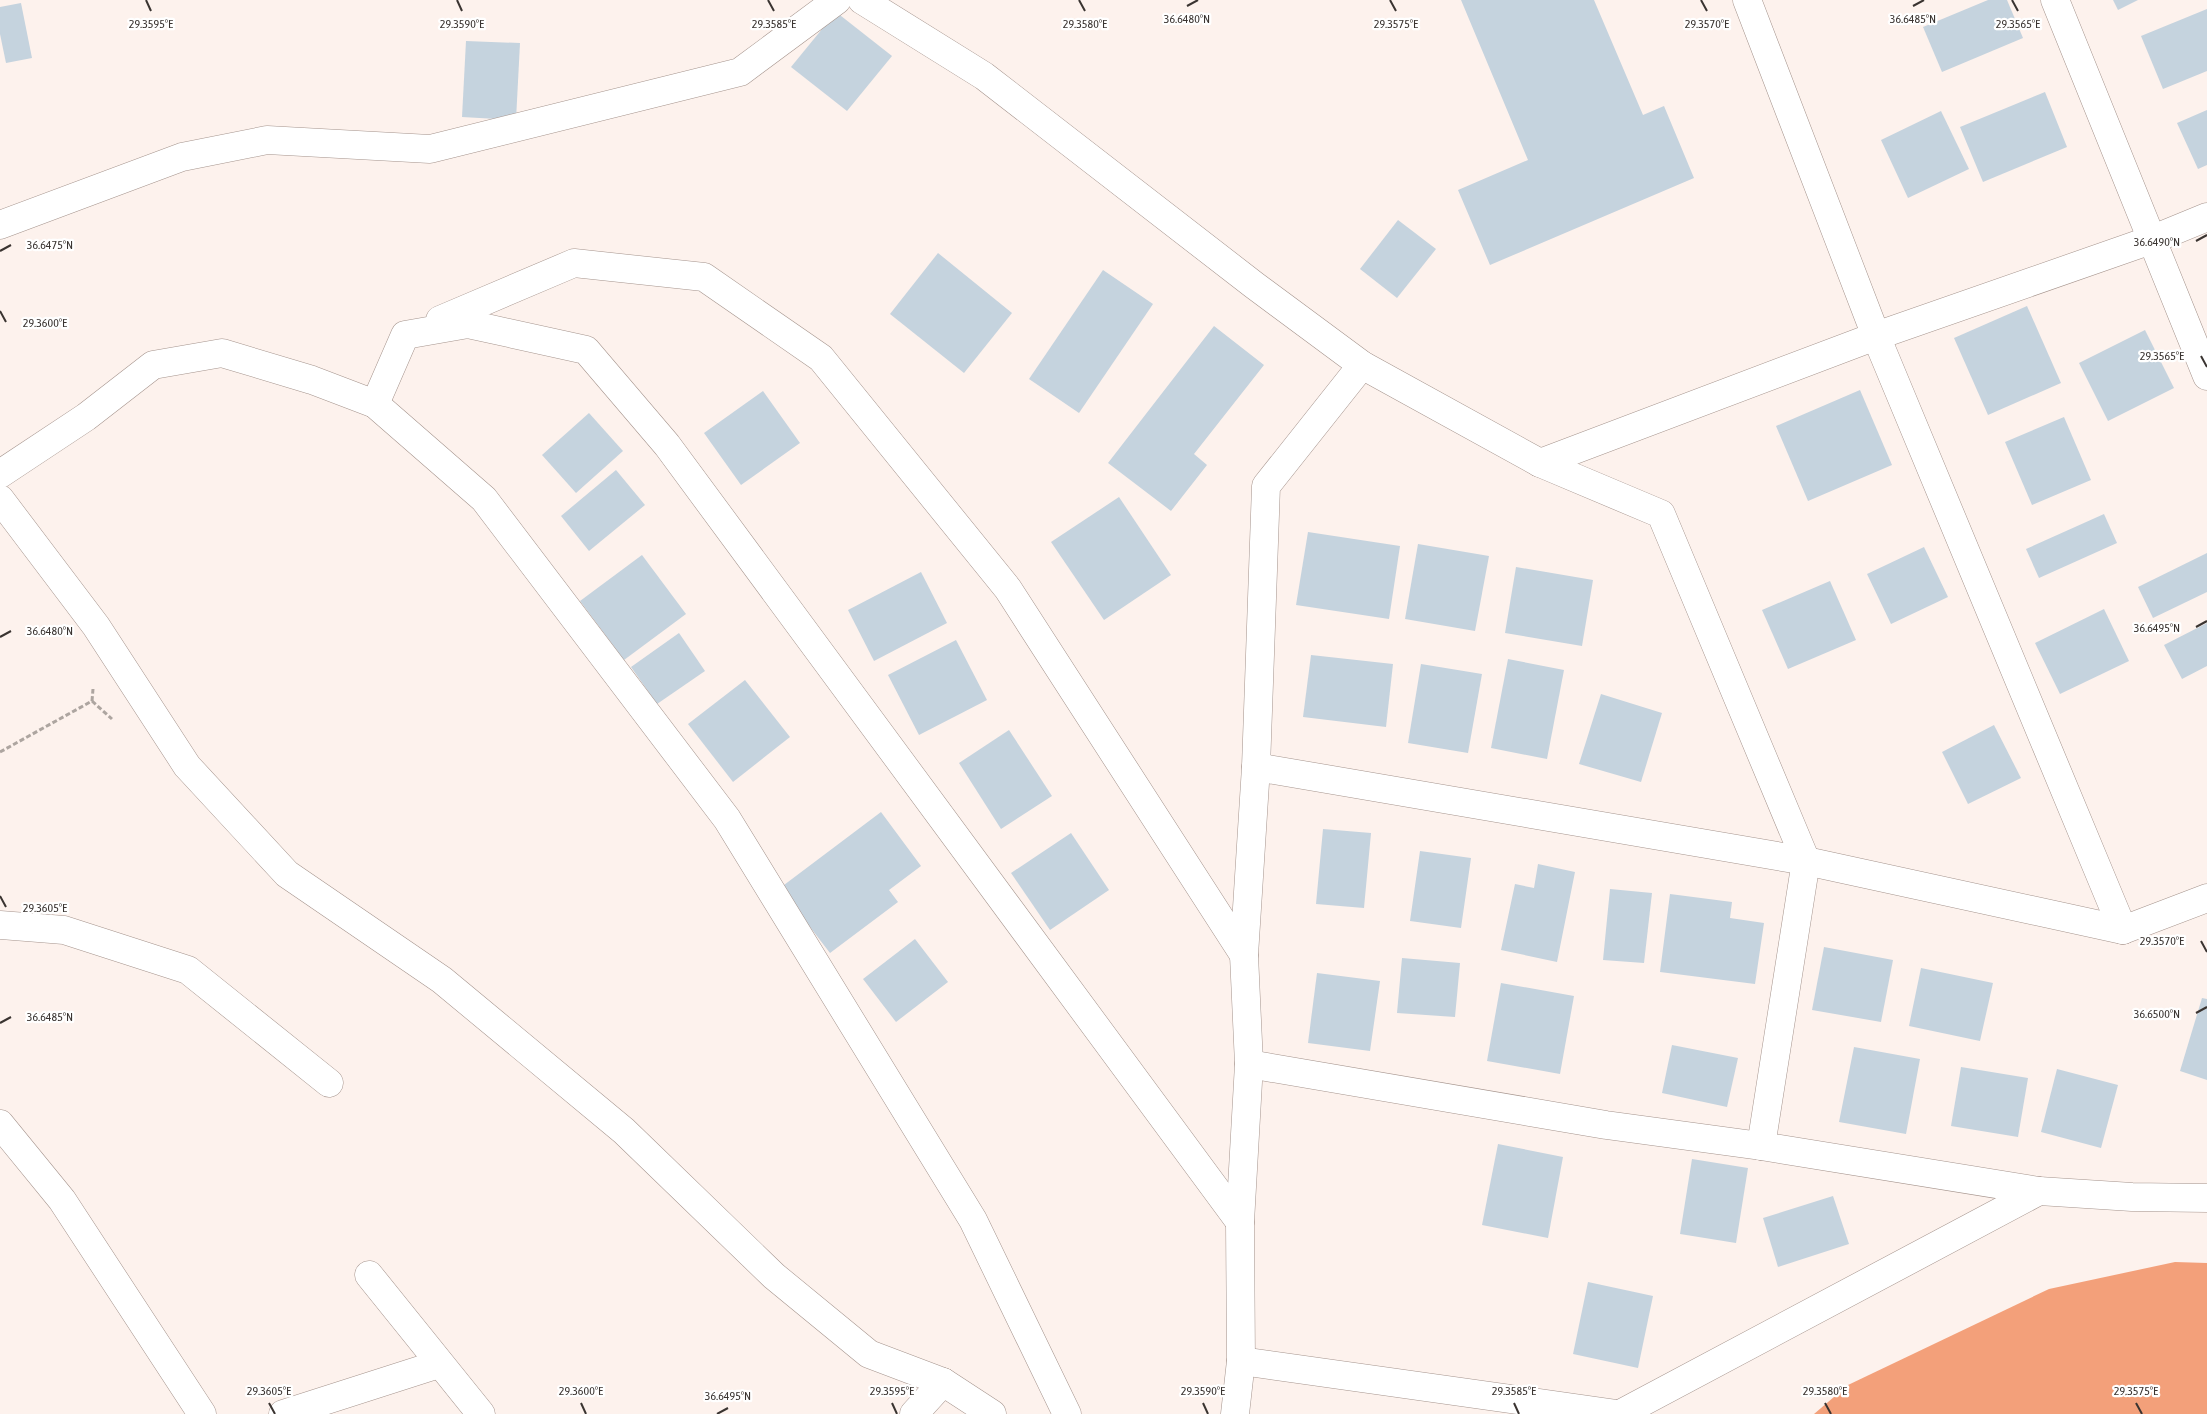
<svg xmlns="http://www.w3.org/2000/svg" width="2207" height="1414" font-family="'Asap Condensed',sans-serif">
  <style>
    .forest { fill: #f3a07a }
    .building { fill: #c5d3de }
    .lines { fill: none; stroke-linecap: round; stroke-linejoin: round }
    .minor-casing { stroke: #a5948d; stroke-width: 29 }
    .path { stroke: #ada5a0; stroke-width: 3; stroke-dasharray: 5 2.5; stroke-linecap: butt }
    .minor { stroke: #fff; stroke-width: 28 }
    .ticks { fill: none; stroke: #3a3431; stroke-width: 2 }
    .ticks-label { font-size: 12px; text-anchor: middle; fill: #3a3431; stroke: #fff; stroke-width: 4.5; stroke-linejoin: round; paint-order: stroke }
  </style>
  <rect width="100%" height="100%" fill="#fdf2ed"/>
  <path class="forest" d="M2175,1262l32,1v151h-393l34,-29 201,-96z"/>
  <g class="building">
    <path d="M1461,0h133l49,115 21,-9 30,72 -204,87 -32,-75 70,-30z"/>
    <path d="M1988,0h19l16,38 -81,34 -19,-45z"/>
    <path d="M2113,0h25l-20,10z"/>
    <path d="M21,3l11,55 -26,5 -6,-29v-27z"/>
    <path d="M2207,9v62l-44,18 -22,-53z"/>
    <path d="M836,12l56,44 -45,55 -56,-44z"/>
    <path d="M466,41l54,2 -4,77 -54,-3z"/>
    <path d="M2045,92l22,55 -84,35 -23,-55z"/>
    <path d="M2207,110v55l-9,4 -21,-46z"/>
    <path d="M1941,111l28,58 -61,29 -27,-58z"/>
    <path d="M1398,220l38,29 -39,49 -37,-29z"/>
    <path d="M938,253l74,60 -48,60 -74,-59z"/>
    <path d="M1103,270l50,34 -74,109 -50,-34z"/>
    <path d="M2027,306l34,77 -73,32 -34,-77z"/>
    <path d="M1214,326l50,39 -70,89 13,11 -36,46 -63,-48z"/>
    <path d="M2145,330l29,58 -66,33 -29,-58z"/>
    <path d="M1860,390l32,75 -84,36 -32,-75z"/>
    <path d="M763,391l37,52 -59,42 -37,-52z"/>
    <path d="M589,413l34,38 -47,42 -34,-38z"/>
    <path d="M2064,417l27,63 -59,25 -27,-63z"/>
    <path d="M616,470l29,35 -56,46 -28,-35z"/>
    <path d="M1119,497l52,78 -67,45 -53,-78z"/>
    <path d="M2104,514l13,29 -78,35 -13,-29z"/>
    <path d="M1308,532l92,14 -11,73 -93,-14z"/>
    <path d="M1418,544l71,12 -14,75 -70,-12z"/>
    <path d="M1924,547l24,50 -57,27 -24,-50z"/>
    <path d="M2207,553v39l-54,26 -15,-31z"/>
    <path d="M642,555l44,59 -62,46 -44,-59z"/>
    <path d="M1516,567l77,13 -11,66 -77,-13z"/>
    <path d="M921,572l26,51 -73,38 -26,-51z"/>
    <path d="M1830,581l26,59 -68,29 -26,-59z"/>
    <path d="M2104,609l25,52 -69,33 -25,-51z"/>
    <path d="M2207,623v43l-25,13 -18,-34z"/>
    <path d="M679,633l26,38 -48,33 -26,-37z"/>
    <path d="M956,640l31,60 -68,35 -31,-60z"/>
    <path d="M1311,655l82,9 -7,63 -83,-10z"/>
    <path d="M1508,659l56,11 -17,89 -56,-11z"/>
    <path d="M1421,664l61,10 -14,79 -60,-10z"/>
    <path d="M745,680l45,57 -57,45 -45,-58z"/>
    <path d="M1601,694l61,19 -21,69 -62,-18z"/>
    <path d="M1994,725l27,53 -53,26 -26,-52z"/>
    <path d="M1009,730l43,66 -51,33 -42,-66z"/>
    <path d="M881,812l40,54 -32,24 9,12 -68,51 -50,-65z"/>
    <path d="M1323,829l48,4 -7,75 -48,-4z"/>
    <path d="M1071,833l38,57 -59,40 -39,-57z"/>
    <path d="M1420,851l51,7 -10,70 -51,-7z"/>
    <path d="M1538,864l37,8 -18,90 -56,-12 14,-66 19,4z"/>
    <path d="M1610,889l42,4 -8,70 -41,-3z"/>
    <path d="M1670,894l62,8 -2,16 34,5 -9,61 -95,-12z"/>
    <path d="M915,939l33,43 -52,40 -33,-43z"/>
    <path d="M1824,947l69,13 -12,62 -69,-12z"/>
    <path d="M1402,958l58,5 -5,54 -58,-4z"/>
    <path d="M1921,968l72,15 -13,58 -71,-15z"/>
    <path d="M1317,973l63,8 -10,70 -62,-8z"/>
    <path d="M1501,983l73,13 -14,78 -73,-13z"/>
    <path d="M2202,998l5,1v81l-27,-9z"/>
    <path d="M1672,1045l66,13 -11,49 -65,-14z"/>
    <path d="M1854,1047l66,12 -14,75 -67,-12z"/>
    <path d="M1961,1067l67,11 -10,59 -67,-11z"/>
    <path d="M2057,1069l61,16 -17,63 -60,-16z"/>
    <path d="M1498,1144l65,13 -15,81 -66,-13z"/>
    <path d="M1692,1159l56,9 -12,75 -56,-9z"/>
    <path d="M1833,1196l16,48 -71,23 -15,-49z"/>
    <path d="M1588,1282l65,14 -15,72 -65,-14z"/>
  </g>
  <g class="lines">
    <defs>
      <g id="minor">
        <path d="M862,0l122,76 270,209 108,80 178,98 121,51 145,347 -45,285"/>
        <path d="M1747,0l129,336 247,594"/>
        <path d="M2055,0l152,376"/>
        <path d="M0,225l182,-68 85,-17 163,9 310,-77 97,-72"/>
        <path d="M440,320l134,-57 130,14 117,81 187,231 236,366"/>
        <path d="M375,404l30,-69 63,-11 118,26 81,95 573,777"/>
        <path d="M1540,463l336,-127 275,-96 56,-23"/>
        <path d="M0,474l86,-57 67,-52 69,-12 90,27 63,24 109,95 243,320 246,401 94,194"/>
        <path d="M0,499l96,127 91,140 100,108 155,106 182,151 150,145 95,78 74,28 49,32"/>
        <path d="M1256,767l550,94 317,69 84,-32"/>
        <path d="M0,925l64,5 124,40 141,113"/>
        <path d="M1249,1064l357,61 155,21 278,45 93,6 75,1"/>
        <path d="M0,1124l62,76 140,214"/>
        <path d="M369,1275l112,139"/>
        <path d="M1241,1361l376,53"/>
        <path d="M283,1414l156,-50"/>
        <path d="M914,1414l29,-32"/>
        <path d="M1235,1414l6,-53 -1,-139 9,-158 -5,-109 12,-188 10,-281 96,-121"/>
        <path d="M1620,1414l419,-223"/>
      </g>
    </defs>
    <use href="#minor" class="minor-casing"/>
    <g class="path">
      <path d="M92,701l20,18"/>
      <path d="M92,701l1,-12"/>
      <path d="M0,752l92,-51"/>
    </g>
    <use href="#minor" class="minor"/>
  </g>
  <path class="ticks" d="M146,0l5,11M457,0l5,11M768,0l6,11M1079,0l6,11M1390,0l6,11M1701,0l6,11M2012,0l6,11M1187,6l11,-6M1913,6l11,-6M2196,241l11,-6M0,251l11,-6M0,311l6,11M2201,356l6,11M2196,627l11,-6M0,637l11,-6M0,896l6,11M2201,941l6,11M2196,1013l11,-6M0,1023l11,-6M269,1403l6,11M581,1403l5,11M892,1403l5,11M1203,1403l5,11M1514,1403l5,11M1825,1403l6,11M2136,1403l6,11M717,1414l11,-6"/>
  <g class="ticks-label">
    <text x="1913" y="23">36.6485°N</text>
    <text x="1187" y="23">36.6480°N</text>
    <text x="151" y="28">29.3595°E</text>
    <text x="462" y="28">29.3590°E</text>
    <text x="774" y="28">29.3585°E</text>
    <text x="1085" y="28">29.3580°E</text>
    <text x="1396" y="28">29.3575°E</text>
    <text x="1707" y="28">29.3570°E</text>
    <text x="2018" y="28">29.3565°E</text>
    <text x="2157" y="246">36.6490°N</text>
    <text x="50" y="249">36.6475°N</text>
    <text x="45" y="327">29.3600°E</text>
    <text x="2162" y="360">29.3565°E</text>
    <text x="2157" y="632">36.6495°N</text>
    <text x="50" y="635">36.6480°N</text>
    <text x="45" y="912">29.3605°E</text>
    <text x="2162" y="945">29.3570°E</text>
    <text x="2157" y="1018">36.6500°N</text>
    <text x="50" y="1021">36.6485°N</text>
    <text x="269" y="1395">29.3605°E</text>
    <text x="581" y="1395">29.3600°E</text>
    <text x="892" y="1395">29.3595°E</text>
    <text x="1203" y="1395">29.3590°E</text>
    <text x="1514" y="1395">29.3585°E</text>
    <text x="1825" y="1395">29.3580°E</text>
    <text x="2136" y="1395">29.3575°E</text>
    <text x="728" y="1400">36.6495°N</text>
  </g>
</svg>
